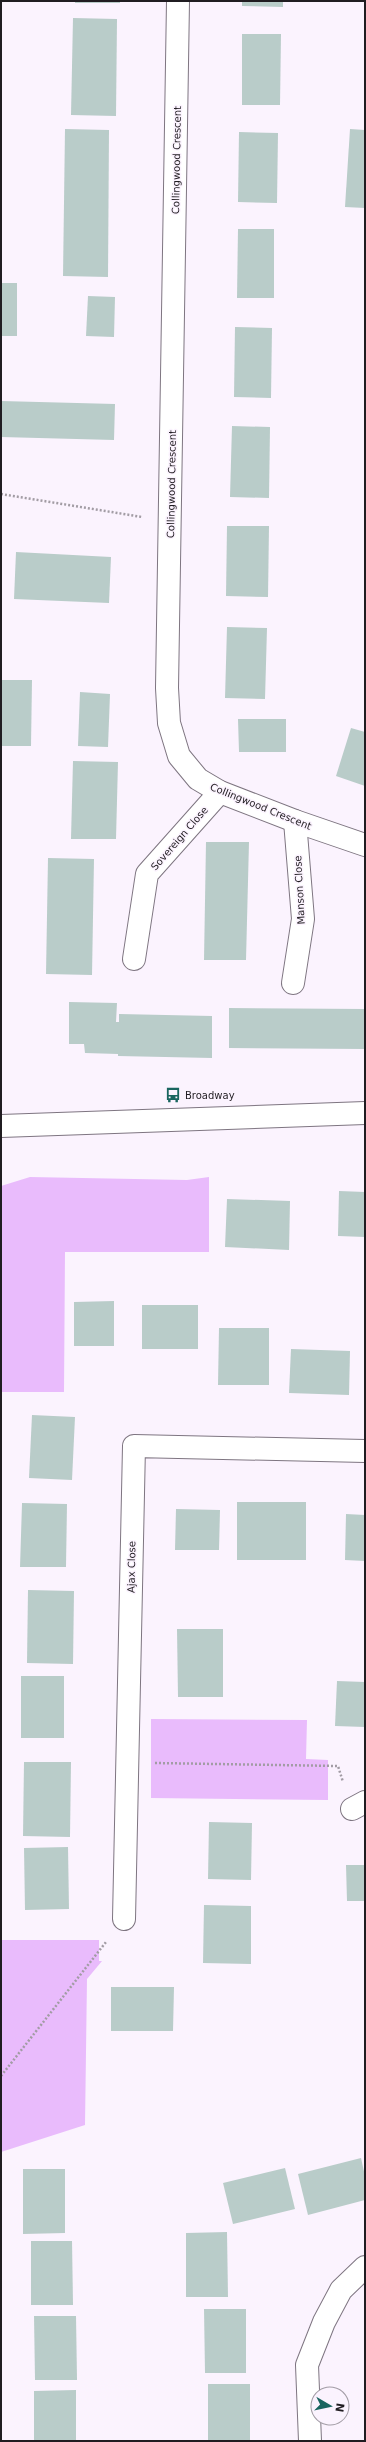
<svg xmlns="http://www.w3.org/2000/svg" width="366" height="2442" font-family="'DejaVu Sans',sans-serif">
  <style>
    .green { fill: #e9bbfc }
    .building { fill: #b9ccc9 }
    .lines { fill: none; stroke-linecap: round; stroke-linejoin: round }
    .minor-casing { stroke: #7e7581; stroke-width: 24 }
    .tertiary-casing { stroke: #7e7581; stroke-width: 24 }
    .path { stroke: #a29ca4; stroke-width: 2.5; stroke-dasharray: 2 2; stroke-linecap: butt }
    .minor { stroke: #fff; stroke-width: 22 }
    .tertiary { stroke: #fff; stroke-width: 22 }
    .labels { text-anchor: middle; stroke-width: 3; stroke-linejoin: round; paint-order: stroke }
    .street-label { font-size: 10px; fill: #201c21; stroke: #fbf3fe }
    .poi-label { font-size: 10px; fill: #201c21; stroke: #fbf3fe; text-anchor: start }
  </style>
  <rect width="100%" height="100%" fill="#fbf3fe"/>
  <g class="green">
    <path d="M30,1177l157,3 22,-3v75h-144l-1,140h-63v-206z"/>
    <path d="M151,1719l156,1 -1,39 22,1v40l-177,-2z"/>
    <path d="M1,1940h98v21h3l-15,18 -2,146 -84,27z"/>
  </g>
  <g class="building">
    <rect x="75" y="1" width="45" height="2"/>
    <path d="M242,1h41v6l-41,-1z"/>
    <path d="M73,18l44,1 -1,97 -45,-1z"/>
    <path d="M242,34h39l-1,71h-38z"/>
    <path d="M65,129l44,1 -1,147 -45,-1z"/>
    <path d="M350,129l15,1v78l-20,-1z"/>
    <path d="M239,132l39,1 -1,70 -39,-1z"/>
    <path d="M238,229h36v69h-37z"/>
    <rect x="1" y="283" width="16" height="53"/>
    <path d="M88,296l27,1 -1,40 -28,-1z"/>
    <path d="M235,327l37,1 -1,70 -37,-1z"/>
    <path d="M1,401l114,3 -1,36 -113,-3z"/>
    <path d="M232,426l38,1 -1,71 -39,-1z"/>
    <path d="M227,526h42l-1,71 -42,-1z"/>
    <path d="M16,552l95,5 -2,46 -95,-4z"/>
    <path d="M227,627l40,1 -2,71 -40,-1z"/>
    <path d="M1,680h31l-1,66h-30z"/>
    <path d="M80,692l30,2 -2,53 -30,-1z"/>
    <path d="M238,719h48v33h-47z"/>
    <path d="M351,728l14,4v54l-29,-10z"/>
    <path d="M73,761l45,1 -2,77h-45z"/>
    <path d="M206,842h43l-3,118h-42z"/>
    <path d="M48,858l46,1 -2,116 -46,-1z"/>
    <path d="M69,1002l48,1 -1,19h3v-8l93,2v42l-94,-2v-2l-33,-1 -1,-9h-15z"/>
    <path d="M229,1008l136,1v40l-136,-1z"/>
    <path d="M339,1191l26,1v45l-27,-1z"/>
    <path d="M227,1199l63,2 -1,49 -64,-3z"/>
    <path d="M114,1301v45h-40v-44z"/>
    <rect x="142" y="1305" width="56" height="44"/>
    <path d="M219,1328h50v57h-51z"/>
    <path d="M291,1349l59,2 -1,44 -60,-2z"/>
    <path d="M32,1415l43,2 -3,63 -43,-2z"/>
    <rect x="237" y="1502" width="69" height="58"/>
    <path d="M22,1503l45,1 -1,63h-46z"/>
    <path d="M176,1509l44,1 -1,40h-44z"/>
    <path d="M346,1514l19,1v46l-20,-1z"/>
    <path d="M28,1590l46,1 -1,73 -46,-1z"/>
    <path d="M177,1629h46v68h-45z"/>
    <rect x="21" y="1676" width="43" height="62"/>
    <path d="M337,1681l28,1v45l-30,-1z"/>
    <path d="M24,1762h47l-1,75 -47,-1z"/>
    <path d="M209,1822l43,1 -1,57 -43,-1z"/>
    <path d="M68,1847l1,62 -44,1 -1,-62z"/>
    <path d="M346,1865h19v36h-18z"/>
    <path d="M204,1905l47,1v58l-48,-1z"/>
    <path d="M111,1987h63l-1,44h-62z"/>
    <path d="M361,2158l4,18v24l-57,15 -10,-41z"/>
    <path d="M285,2168l10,41 -62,15 -10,-41z"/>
    <path d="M23,2169h42v64l-42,1z"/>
    <path d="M227,2232l1,65h-42v-64z"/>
    <path d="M31,2241h41l1,64h-42z"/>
    <path d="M204,2309h42v64h-41z"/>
    <path d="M34,2316h42l1,64h-42z"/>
    <rect x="208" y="2384" width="42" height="57"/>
    <path d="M76,2390v51h-42v-50z"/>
  </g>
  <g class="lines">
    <defs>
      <g id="minor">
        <path d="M178,1l-11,687 2,35 10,33 19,23 22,13 75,29 70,24"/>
        <path d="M134,959l13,-85 73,-82"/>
        <path d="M293,983l10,-64 -8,-98"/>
        <path d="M352,1809l13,-7"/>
        <path d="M124,1919l10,-473 231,5"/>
        <path d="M310,2441l-3,-76 17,-43 17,-32 24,-23"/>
      </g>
      <path id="tertiary" d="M1,1126l364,-13"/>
    </defs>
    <use href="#minor" class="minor-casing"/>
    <use href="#tertiary" class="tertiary-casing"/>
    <g class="path">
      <path d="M1,494l141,23"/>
      <path d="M155,1763l183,3 5,16"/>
      <path d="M1,2076l105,-134"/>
    </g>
    <use href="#minor" class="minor"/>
    <use href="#tertiary" class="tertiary"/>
  </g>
  <defs>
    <symbol id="bus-bare" viewBox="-9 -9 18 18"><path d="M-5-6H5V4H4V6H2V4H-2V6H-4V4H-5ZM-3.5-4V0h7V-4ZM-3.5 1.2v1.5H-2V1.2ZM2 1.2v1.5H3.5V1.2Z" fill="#19655f" stroke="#fbf3fe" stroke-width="2.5" paint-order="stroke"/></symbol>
  </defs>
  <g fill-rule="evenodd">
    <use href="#bus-bare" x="162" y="1084" width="22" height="22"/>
  </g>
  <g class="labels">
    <g class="street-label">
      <text transform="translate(176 160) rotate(-89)" y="4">Collingwood Crescent</text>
      <text transform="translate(171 484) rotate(-89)" y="4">Collingwood Crescent</text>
      <text transform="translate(261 806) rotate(22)" y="4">Collingwood Crescent</text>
      <text transform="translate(179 838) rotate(-49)" y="4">Sovereign Close</text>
      <text transform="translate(299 890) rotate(-93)" y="4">Manson Close</text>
      <text transform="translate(131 1567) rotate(-89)" y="4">Ajax Close</text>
    </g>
    <g class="poi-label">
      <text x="185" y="1099">Broadway</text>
    </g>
  </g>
  <rect width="366" height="2442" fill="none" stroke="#201c21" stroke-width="4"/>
  <g transform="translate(330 2406) rotate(99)"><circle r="19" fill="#fbf3fe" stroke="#a39da6"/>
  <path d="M0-3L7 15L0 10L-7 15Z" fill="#19655f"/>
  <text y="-6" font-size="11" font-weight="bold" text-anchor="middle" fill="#201c21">N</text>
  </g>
</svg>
